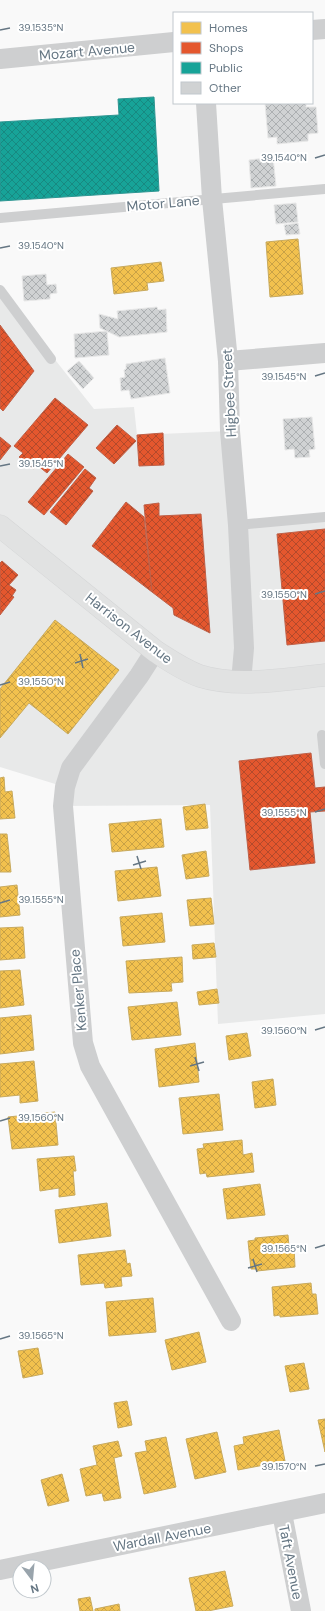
<svg xmlns="http://www.w3.org/2000/svg" width="325" height="1611" font-family="'DM Sans',sans-serif">
  <style>
    .built { fill: #e8e9e9 }
    .homes { fill: url(#homes-cross-hatch); stroke: #c8aa5e }
    .shops { fill: url(#shops-cross-hatch); stroke: #be6048 }
    .public { fill: url(#public-cross-hatch); stroke: #2e9692 }
    .building { fill: url(#building-cross-hatch); stroke: #e8e8e8 }
    .lines { fill: none; stroke-linecap: round; stroke-linejoin: round }
    .secondary-casing { stroke: #d5d6d7; stroke-width: 23 }
    .service { stroke: #cecfd0; stroke-width: 10 }
    .minor { stroke: #cecfd0; stroke-width: 20 }
    .secondary { stroke: #e1e2e2; stroke-width: 22 }
    .ticks { fill: none; stroke: #657683; stroke-width: 1.5 }
    .labels { text-anchor: middle; stroke-width: 4; stroke-linejoin: round; paint-order: stroke }
    .street-label { font-size: 14px; fill: #657683; stroke: #fff }
    .ticks-label { font-size: 10px; text-anchor: middle; fill: #657683; stroke: #fff; stroke-width: 4; stroke-linejoin: round; paint-order: stroke }
  </style>
  <defs>
    <pattern id="homes-cross-hatch" width="8" height="8" patternUnits="userSpaceOnUse"><rect width="8" height="8" fill="#f2c14e"/><path d="M0 0l8 8M0 8l8-8" fill="none" stroke="#c8a146"/></pattern>
    <pattern id="shops-cross-hatch" width="8" height="8" patternUnits="userSpaceOnUse"><rect width="8" height="8" fill="#e4572e"/><path d="M0 0l8 8M0 8l8-8" fill="none" stroke="#b24a2c"/></pattern>
    <pattern id="public-cross-hatch" width="8" height="8" patternUnits="userSpaceOnUse"><rect width="8" height="8" fill="#17a398"/><path d="M0 0l8 8M0 8l8-8" fill="none" stroke="#188981"/></pattern>
    <pattern id="building-cross-hatch" width="8" height="8" patternUnits="userSpaceOnUse"><rect width="8" height="8" fill="#d0d2d3"/><path d="M0 0l8 8M0 8l8-8" fill="none" stroke="#acafb1"/></pattern>
  </defs>
  <rect width="100%" height="100%" fill="#f9f9f9"/>
  <path class="built" d="M0,290l94,119 40,-2 3,28 93,-4 8,94 87,-8v497l-107,10 -8,-219 -147,1 2,-19 -65,-20z"/>
  <g class="homes">
    <path d="M298,239l5,55 -33,3 -4,-55z"/>
    <path d="M161,262l3,19 -17,2 1,7 -34,4 -3,-26z"/>
    <path d="M55,620l64,50 -51,64 -39,-31 -29,35v-49z"/>
    <path d="M4,777l1,15 7,-1 3,27 -15,1v-41z"/>
    <path d="M205,804l3,24 -22,2 -3,-23z"/>
    <path d="M161,819l3,28 -52,5 -3,-28z"/>
    <path d="M0,834h7l4,38h-11z"/>
    <path d="M206,851l3,25 -23,3 -4,-24z"/>
    <path d="M157,867l4,29 -43,5 -3,-30z"/>
    <path d="M17,885l3,30 -20,2v-30z"/>
    <path d="M211,898l3,26 -24,2 -3,-26z"/>
    <path d="M162,913l3,29 -42,4 -3,-29z"/>
    <path d="M23,927l2,31 -25,2v-32z"/>
    <path d="M214,943l2,14 -23,2 -1,-14z"/>
    <path d="M182,957l1,25 -12,1 1,8 -43,2 -3,-32z"/>
    <path d="M20,970l4,35 -24,3v-37z"/>
    <path d="M217,989l2,14 -20,2 -2,-13z"/>
    <path d="M177,1002l4,33 -49,5 -4,-33z"/>
    <path d="M31,1015l3,35 -34,4v-36z"/>
    <path d="M247,1033l4,23 -22,4 -3,-24z"/>
    <path d="M195,1043l4,39 -40,5 -4,-38z"/>
    <path d="M34,1061l4,40 -18,2v-8l-20,2v-33z"/>
    <path d="M273,1079l3,26 -21,3 -3,-26z"/>
    <path d="M219,1094l4,36 -40,4 -4,-36z"/>
    <path d="M55,1112l3,33 -46,4 -4,-32z"/>
    <path d="M242,1140l1,15 9,-2 2,19 -47,5 -1,-4 -6,1 -3,-25 7,-1 -1,-4z"/>
    <path d="M74,1156l2,15h-3l2,24 -16,2v-9l-19,3 -3,-32z"/>
    <path d="M260,1184l5,31 -38,4 -4,-30z"/>
    <path d="M107,1203l4,33 -52,7 -4,-33z"/>
    <path d="M288,1235l1,12h5l1,20 -38,4v-2h-6l-3,-28 7,-1v-2z"/>
    <path d="M125,1250l2,14 3,-1 2,13 -11,1 1,9 -17,2 -1,-5 -23,2 -3,-30z"/>
    <path d="M311,1283l1,11h4l2,20 -38,3v-2l-6,1 -2,-29z"/>
    <path d="M153,1298l3,34 -47,4 -3,-34z"/>
    <path d="M199,1332l7,30 -34,8 -7,-30z"/>
    <path d="M38,1348l5,26 -20,4 -5,-27z"/>
    <path d="M304,1363l5,26 -19,3 -5,-26z"/>
    <path d="M127,1401l5,24 -14,3 -4,-25z"/>
    <path d="M325,1419v33l-7,-32z"/>
    <path d="M279,1430l6,31 -47,9 -4,-24 10,-2 -1,-7z"/>
    <path d="M217,1432l9,40 -31,7 -9,-40z"/>
    <path d="M166,1437l10,50 -32,7 -9,-41 12,-2 -2,-10z"/>
    <path d="M118,1441l4,15 -8,2 7,40 -17,3 -2,-8 -16,3 -6,-27 17,-4 -4,-19z"/>
    <path d="M62,1474l7,27 -21,5 -7,-26z"/>
    <path d="M225,1571l8,35 -25,5h-12l-7,-33z"/>
    <path d="M90,1597l3,14h-13l-2,-12z"/>
    <path d="M119,1604l1,7h-25v-2z"/>
  </g>
  <g class="shops">
    <path d="M0,325l34,46 -31,40 -3,-3z"/>
    <path d="M55,398l33,27 -41,48 -10,-8 -3,4 -15,-12 4,-4 -9,-7z"/>
    <path d="M117,425l19,16 -22,23 -18,-16z"/>
    <path d="M163,433l1,32 -25,1 -2,-31z"/>
    <path d="M0,437l11,9 -11,14z"/>
    <path d="M68,454l16,13 -40,48 -16,-13z"/>
    <path d="M85,469l11,9 -7,10 4,3 -27,34 -16,-13z"/>
    <path d="M126,502l18,15 8,75 -60,-46z"/>
    <path d="M159,503v13l42,-2 9,119 -36,-18 -1,-7 -21,-16 -8,-87z"/>
    <path d="M325,529v112l-38,4 -10,-111z"/>
    <path d="M2,561l16,14 -9,10 7,5 -4,6 2,1 -14,18v-52z"/>
    <path d="M311,753l4,35 10,-1v24l-15,1 5,51 -65,7 -11,-109z"/>
  </g>
  <path class="public" d="M154,97l5,94 -159,10v-79l119,-7 -1,-16z"/>
  <g class="building">
    <path d="M265,103h41v4h10l2,26 -10,1v7l-31,3v-7l-9,1z"/>
    <path d="M273,157l3,29 -25,2 -2,-28z"/>
    <path d="M296,203l2,19 -22,2 -2,-19z"/>
    <path d="M298,223l2,11 -14,1 -2,-10z"/>
    <path d="M46,274l1,11 9,-1 1,9 -7,1v5l-26,2 -2,-25z"/>
    <path d="M157,307l1,3 8,-1 1,23 -48,5 -19,-9 -1,-14 19,5 -1,-8z"/>
    <path d="M107,331l2,24 -34,3 -1,-24z"/>
    <path d="M165,358l5,35 -39,6 -2,-9 -8,1 -1,-13 5,-1 -1,-7 2,-1v-5z"/>
    <path d="M79,361l15,17 -11,11 -16,-18z"/>
    <path d="M312,417l3,32 -6,1 1,7 -15,1 -1,-9 -9,1 -2,-31z"/>
  </g>
  <g class="lines">
    <defs>
      <path id="secondary" d="M0,526l155,125c14,9 28,19 45,25 37,12 86,3 125,-1"/>
    </defs>
    <use href="#secondary" class="secondary-casing"/>
    <g class="service">
      <path d="M0,218l325,-29"/>
      <path d="M0,290l51,69"/>
      <path d="M238,525l87,-8"/>
      <path d="M322,735l3,29"/>
    </g>
    <g class="minor">
      <path d="M312,30l13,-1"/>
      <path d="M0,59l174,-17"/>
      <path d="M206,103l6,96 16,162 2,70 8,94 6,123 -3,34"/>
      <path d="M228,361l97,-8"/>
      <path d="M155,651l-16,25 -68,92 -6,19 -2,19 20,237 7,23 141,255"/>
      <path d="M282,1513l19,98"/>
      <path d="M0,1570l325,-67"/>
    </g>
    <use href="#secondary" class="secondary"/>
  </g>
  <path class="ticks" d="M0,30l10,-2M315,158l10,-3M0,248l10,-2M315,376l10,-3M0,466l10,-2M315,594l10,-3M80,654l3,14M75,663l13,-4M0,685l10,-3M315,812l10,-3M137,856l4,13M133,865l13,-4M0,903l10,-3M315,1030l10,-3M195,1057l4,14M190,1066l14,-4M0,1121l10,-3M315,1248l10,-3M253,1259l4,13M248,1268l14,-4M0,1339l10,-3M315,1466l10,-2"/>
  <g class="labels">
    <g class="street-label">
      <text transform="translate(87 51) rotate(-5)" y="5">Mozart Avenue</text>
      <text transform="translate(163 203) rotate(-5)" y="5">Motor Lane</text>
      <text transform="translate(229 393) rotate(-93)" y="5">Higbee Street</text>
      <text transform="translate(129 628) rotate(38)" y="5">Harrison Avenue</text>
      <text transform="translate(78 990) rotate(-95)" y="5">Kenker Place</text>
      <text transform="translate(162 1537) rotate(-11)" y="5">Wardall Avenue</text>
      <text transform="translate(291 1562) rotate(79)" y="5">Taft Avenue</text>
    </g>
  </g>
  <g class="ticks-label">
    <text x="41" y="31">39.1535°N</text>
    <text x="284" y="161">39.1540°N</text>
    <text x="41" y="249">39.1540°N</text>
    <text x="284" y="380">39.1545°N</text>
    <text x="41" y="467">39.1545°N</text>
    <text x="284" y="598">39.1550°N</text>
    <text x="41" y="685">39.1550°N</text>
    <text x="284" y="816">39.1555°N</text>
    <text x="41" y="903">39.1555°N</text>
    <text x="284" y="1034">39.1560°N</text>
    <text x="41" y="1121">39.1560°N</text>
    <text x="284" y="1252">39.1565°N</text>
    <text x="41" y="1339">39.1565°N</text>
    <text x="284" y="1470">39.1570°N</text>
  </g>
  <rect x="173" y="12" width="140" height="92" fill="#ffffff" stroke="#c1c8cd"/>
  <rect x="181" y="22" width="20" height="12" fill="#f2c14e" stroke="#c1c8cd"/>
  <text x="209" y="32" font-size="12" fill="#657683">Homes</text>
  <rect x="181" y="42" width="20" height="12" fill="#e4572e" stroke="#c1c8cd"/>
  <text x="209" y="52" font-size="12" fill="#657683">Shops</text>
  <rect x="181" y="62" width="20" height="12" fill="#17a398" stroke="#c1c8cd"/>
  <text x="209" y="72" font-size="12" fill="#657683">Public</text>
  <rect x="181" y="82" width="20" height="12" fill="#d0d2d3" stroke="#c1c8cd"/>
  <text x="209" y="92" font-size="12" fill="#657683">Other</text>
  <g transform="translate(32 1579) rotate(164)"><circle r="19" fill="#ffffff" stroke="#c1c8cd"/>
  <path d="M0-3L7 15L0 10L-7 15Z" fill="#99a4ac"/>
  <text y="-6" font-size="11" font-weight="bold" text-anchor="middle" fill="#657683">N</text>
  </g>
</svg>
